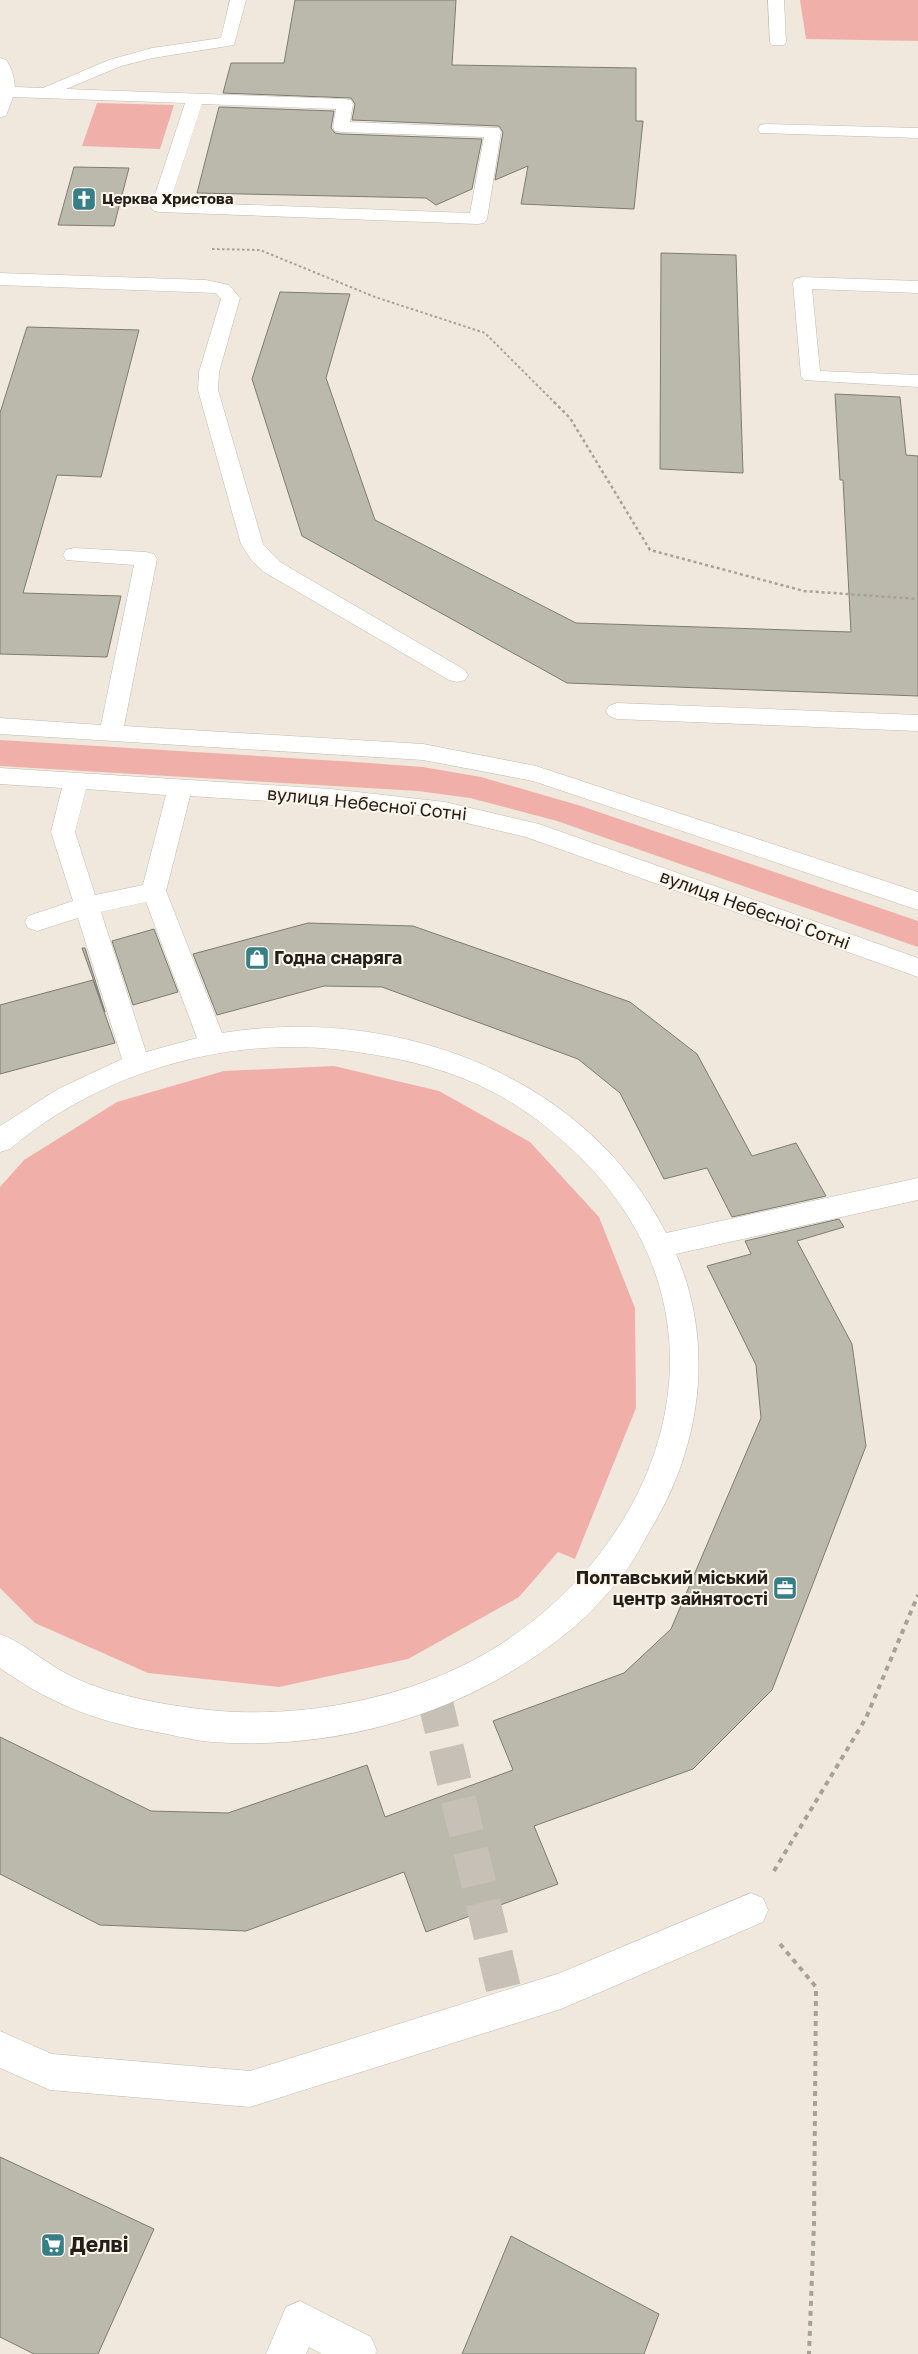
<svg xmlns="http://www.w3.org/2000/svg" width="918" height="2354" font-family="'Golos Text',sans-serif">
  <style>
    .green { fill: #f0b0a9 }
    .building { fill: #bab9ac; stroke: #7d7c71 }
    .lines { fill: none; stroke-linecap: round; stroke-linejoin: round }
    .minor-tunnel { stroke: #c7c0b6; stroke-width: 35; stroke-dasharray: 35 18; stroke-linecap: butt }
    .minor-casing { stroke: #c2bbb0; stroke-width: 1 }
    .path-far2 { stroke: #a7a198; stroke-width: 2; stroke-dasharray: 2.5 2.5; stroke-linecap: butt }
    .path-far1 { stroke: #a7a198; stroke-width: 2.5; stroke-dasharray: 3 3; stroke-linecap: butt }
    .path { stroke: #a7a198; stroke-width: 4; stroke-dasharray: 5 5; stroke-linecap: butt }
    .minor { fill: #fff; fill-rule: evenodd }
    .labels { text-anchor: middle; stroke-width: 4; stroke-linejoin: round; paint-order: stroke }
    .far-poi-label { font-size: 15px; font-weight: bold; fill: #221f1b; stroke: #fef6ea; text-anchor: start }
    .street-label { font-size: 18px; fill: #221f1b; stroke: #fef6ea }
    .poi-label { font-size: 18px; font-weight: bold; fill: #221f1b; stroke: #fef6ea; text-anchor: start }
    .near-poi-label { font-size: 21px; font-weight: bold; fill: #221f1b; stroke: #fef6ea; text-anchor: start }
  </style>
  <rect width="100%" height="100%" fill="#f0e8dd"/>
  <g class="green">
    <path d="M800,0h118v41l-112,-2z"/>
    <path d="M97,103l77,2 -14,44 -78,-3z"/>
    <path d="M0,740l355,22 68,5 58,10 100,29 337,115v26l-361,-126 -87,-23 -52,-7 -418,-25z"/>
    <path d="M334,1066l105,25 91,51 69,75 36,91 1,100 -61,151 -17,-7 -39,45 -111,62 -129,28 -131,-14 -113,-50 -35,-35v-401l24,-27 93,-58 107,-31z"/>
  </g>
  <g class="building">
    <path d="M295,0h161l-4,65 184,3v53h7l-9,88 -113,-5 7,-38 -33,14 8,-48 -4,-6 -147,-6 3,-16 -4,-6 -128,-5 8,-30h53z"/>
    <path d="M219,107l115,4 -3,17 4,5 6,1 141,5 -10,50 -36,16 -10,-7 -229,-5z"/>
    <path d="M74,167l55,1 -15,58 -56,-1z"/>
    <path d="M661,253l75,2 7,218 -83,-4z"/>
    <path d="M280,292l70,2 -24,84 49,142 201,103 275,9 -8,-152h-3l-5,-86 65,3 6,58 12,1v240l-351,-13 -265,-147 -50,-157z"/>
    <path d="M27,327l112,3 -38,147 -44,-2 -34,118 98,3 -14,61 -107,-3v-241z"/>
    <path d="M308,923l105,3 217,76 67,52 55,102 44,-13 30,53 -94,21 -25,-49 -43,11 -44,-86 -42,-34 -196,-72 -58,-1 -107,29 -24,-61z"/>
    <path d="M154,929l24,63 -45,13 -21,-64z"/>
    <path d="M82,948h3l20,64z"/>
    <path d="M93,980l22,63 -115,31v-69z"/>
    <path d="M839,1219l5,8 -47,14 55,103 14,102 -94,244 -79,79 -159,57 24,58 -132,48 -22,-60 -158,59 -146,-6 -100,-51v-137l151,74 77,2 139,-48 18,52 128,-47 -20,-49 131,-48 47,-44 90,-211 -5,-53 -49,-99 44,-12 -6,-13z"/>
    <path d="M0,2157l154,72 -56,125h-64l-34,-17z"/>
    <path d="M511,2236l148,78 -15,40h-182z"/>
  </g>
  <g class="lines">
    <path class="minor-tunnel" d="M434,1696l74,312"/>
    <defs>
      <g id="minor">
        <path d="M230,0h16l-12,45 -81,13 -32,8 -55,23 279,10 6,1 2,4 -3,18 149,6 2,4 -14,87 -3,4 -6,1 -318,-12 -6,-1 -3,-4 34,-104 -172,-6 -7,19 -6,1v-59l6,2c6,8 8,17 9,27l28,1 66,-28 43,-12 69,-10zM202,104l134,5 -3,18 2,4 6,1 143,5 -14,76 -300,-11z"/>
        <path d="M768,0h16l2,42 -2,3h-12l-2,-3z"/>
        <path d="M766,124l152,4v10l-158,-5 -2,-4 2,-4z"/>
        <path d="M0,273l206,7 23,5 11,13 -21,74 -1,18 45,154 17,18 185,108 3,5 -3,5 -8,2 -8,-2 -185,-108 -12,-11 -11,-17 -43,-154 1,-18 22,-73 -5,-6 -216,-8z"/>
        <path d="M802,277l116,4v12l-106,-4 8,82 98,4v12l-114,-7 -3,-4 -8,-93 2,-4z"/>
        <path d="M74,548l72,4 8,2 3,5 -33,167 299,18 113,22 382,126v18l-385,-129 -110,-21 -423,-26v-16l101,7 33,-160 -68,-5 -3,-5 3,-5z"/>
        <path d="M617,703l301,12v16l-301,-12 -8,-3 -3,-5 3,-5z"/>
        <path d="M0,768l331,21 114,13 94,22 379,134v19l-392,-140 -81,-19 -114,-13 -141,-9 -24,95 56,142c171,-28 363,40 444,200l252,-55v22l-242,54c38,87 26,187 -21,268 -10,16 -18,34 -29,49 -13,17 -37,44 -53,57 -102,84 -229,123 -361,114 -15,-1 -30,-5 -45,-8 -65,-11 -112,-27 -167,-66v-34c24,9 44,28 67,40 40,21 96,31 142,36 92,10 204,-12 284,-61 176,-109 248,-332 88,-491 -70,-69 -135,-94 -231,-107 -118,-17 -249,20 -340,98l-10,3v-26l58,-37 64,-30 -44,-141 -41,13 -9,-3 -3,-6 3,-6 45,-15 -22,-69 11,-44 -62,-4zM86,789l80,6 -23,90 -48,10 -20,-63zM146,902l51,136 -51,14 -45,-140z"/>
        <path d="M751,1893l12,5 5,12 -5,12 -202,87 -311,98 -200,-17 -50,-22v-37l52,23 198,17 310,-98z"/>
        <path d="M300,2301l71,36 6,14 -2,3h-53l-13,-7 -3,7h-40l20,-47z"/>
      </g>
    </defs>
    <use href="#minor" class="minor-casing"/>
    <path class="path-far2" d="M212,249l48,1 115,47 110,36 70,70"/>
    <path class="path-far1" d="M554,402l16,16 80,132 154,41 114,8"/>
    <g class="path">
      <path d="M774,1871l92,-153 52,-123"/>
      <path d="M780,1944l36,43 -2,236 -5,131"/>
    </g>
    <use href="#minor" class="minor"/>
  </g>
  <defs>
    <symbol id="church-square" viewBox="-11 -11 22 22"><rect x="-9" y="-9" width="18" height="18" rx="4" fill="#377f87" stroke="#fef6ea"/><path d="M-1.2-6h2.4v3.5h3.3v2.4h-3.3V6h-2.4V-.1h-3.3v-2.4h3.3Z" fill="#fff"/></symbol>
    <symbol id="shop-square" viewBox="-11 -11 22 22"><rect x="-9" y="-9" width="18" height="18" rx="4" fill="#377f87" stroke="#fef6ea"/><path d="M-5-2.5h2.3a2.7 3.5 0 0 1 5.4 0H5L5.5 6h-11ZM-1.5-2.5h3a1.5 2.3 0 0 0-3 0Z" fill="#fff"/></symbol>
    <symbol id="office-square" viewBox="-11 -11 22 22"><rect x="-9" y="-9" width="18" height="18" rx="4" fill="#377f87" stroke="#fef6ea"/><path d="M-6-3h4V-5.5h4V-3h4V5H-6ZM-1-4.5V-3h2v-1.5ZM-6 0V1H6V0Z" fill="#fff"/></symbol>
    <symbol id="supermarket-square" viewBox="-11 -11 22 22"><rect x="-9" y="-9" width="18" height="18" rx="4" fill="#377f87" stroke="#fef6ea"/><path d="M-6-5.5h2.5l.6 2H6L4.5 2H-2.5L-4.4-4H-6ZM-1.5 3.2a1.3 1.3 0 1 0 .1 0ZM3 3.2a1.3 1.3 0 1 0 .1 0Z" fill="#fff"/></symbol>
  </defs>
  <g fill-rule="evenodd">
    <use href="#church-square" x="70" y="185" width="28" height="28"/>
    <use href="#shop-square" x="243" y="944" width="28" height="28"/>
    <use href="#office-square" x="771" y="1574" width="28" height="28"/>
    <use href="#supermarket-square" x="39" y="2231" width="28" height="28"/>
  </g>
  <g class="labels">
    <g class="far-poi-label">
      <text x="102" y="204">Церква Христова</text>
    </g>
    <g class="street-label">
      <text transform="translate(367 804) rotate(6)" y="6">вулиця Небесної Сотні</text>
      <text transform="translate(755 910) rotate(20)" y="6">вулиця Небесної Сотні</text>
    </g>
    <g class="poi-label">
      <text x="274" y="964">Годна снаряга</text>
      <text x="768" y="1584" text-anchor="end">Полтавський міський<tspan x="768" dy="21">центр зайнятості</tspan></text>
    </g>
    <g class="near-poi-label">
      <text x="70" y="2252">Делві</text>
    </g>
  </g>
</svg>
